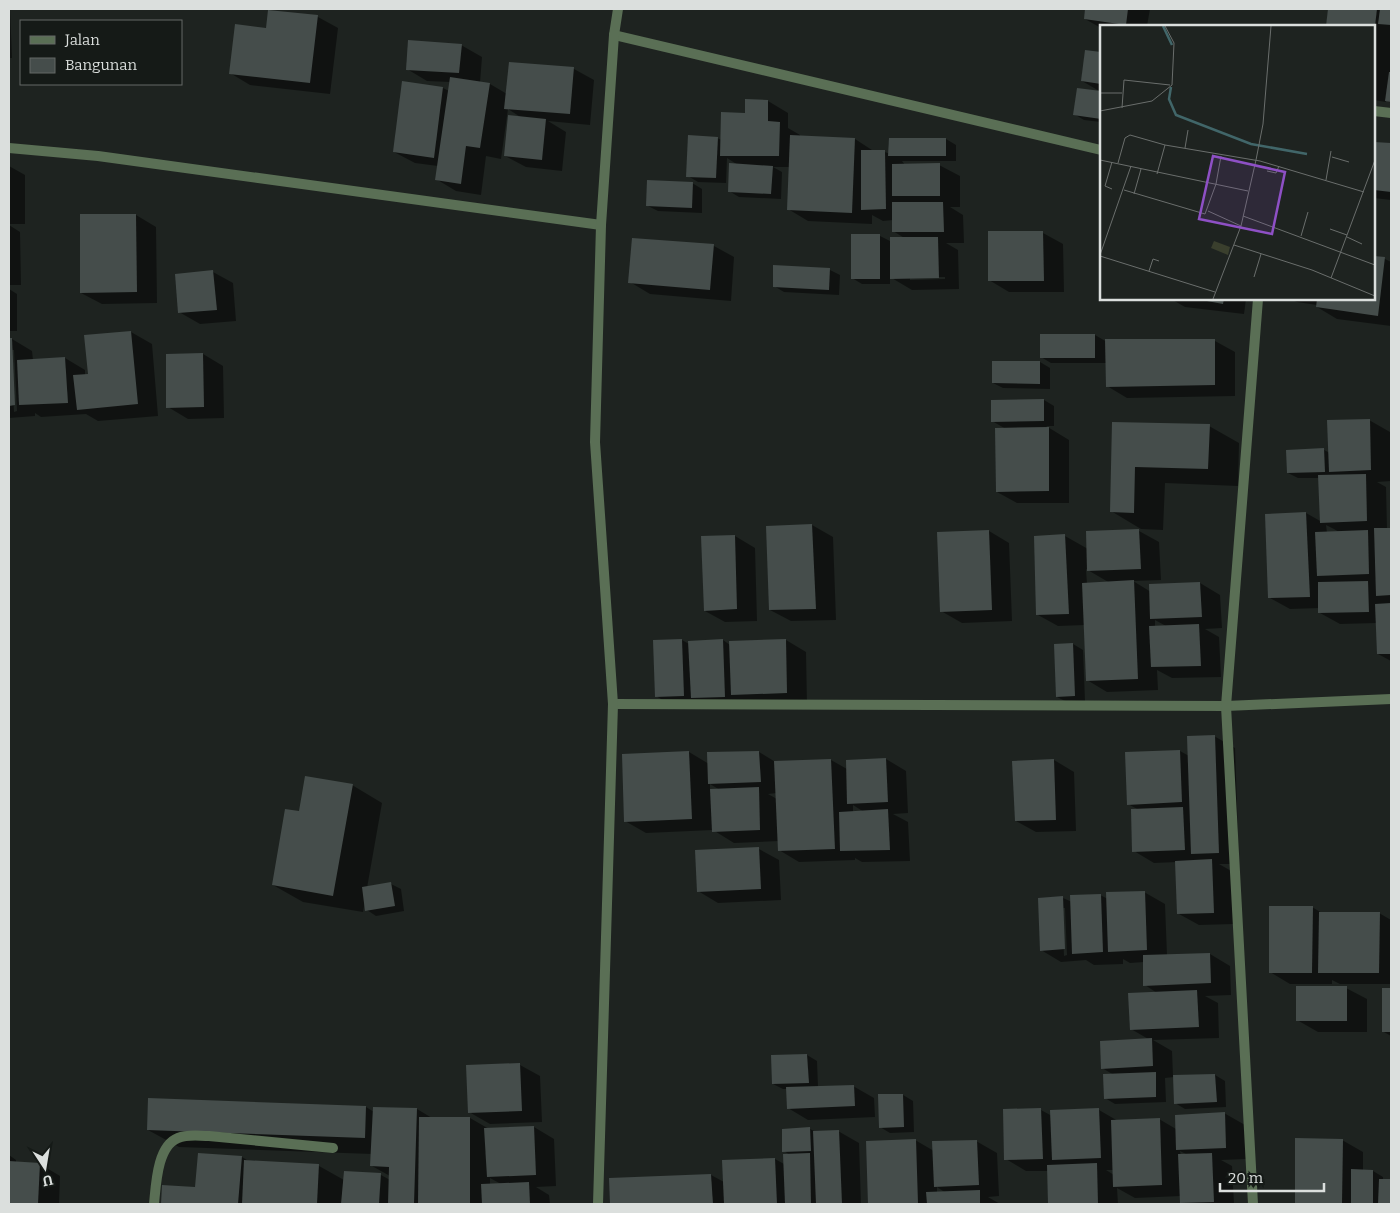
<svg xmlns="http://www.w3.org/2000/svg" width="1400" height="1213" font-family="Bitter,serif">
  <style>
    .shadow { fill: #0007; fill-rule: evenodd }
    .building { fill: #454d4b }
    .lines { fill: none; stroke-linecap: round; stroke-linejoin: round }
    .minor { stroke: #5a6f55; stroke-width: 10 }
    .inset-river { fill: none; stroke: #416669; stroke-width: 2.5 }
    .inset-road { fill: none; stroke: #6a6e6c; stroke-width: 1 }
    .view { fill: #8e50c5; fill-opacity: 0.15; stroke: #8e50c5; stroke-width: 2.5 }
    .inset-edge { fill: none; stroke: #dbdfdd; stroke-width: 2.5 }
  </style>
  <rect width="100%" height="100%" fill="#1e2320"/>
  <g class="shadow">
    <path d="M9,9h1l2,49h-3z"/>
    <path d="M1086,9h64l-3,17h-46v2l-16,-9z"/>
    <path d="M1330,9h48l3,2 1,-2h9v57l-1,7 1,1v29l-5,-3v2l-12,-2v-74h-47z"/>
    <path d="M318,17l20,11 -8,66 -80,-9 -20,-12 37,-44z"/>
    <path d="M461,45l21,12 -2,26 10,1 17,10 67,-25 20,11 -4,45 -42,-4 18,11 -4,39 -36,-4 -21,-11 4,-39 -2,-1 -6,43 -15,-3 -5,39 -25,-4 -20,-12 2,-13 -23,-3 -21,-11 10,-69 39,5 6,3 1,-9 -23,-1 -20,-12zM508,109l14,9 -15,-2z"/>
    <path d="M1086,51l15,2v39l-19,-11z"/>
    <path d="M1078,89l23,3v30l-17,-2 -10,-6z"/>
    <path d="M768,101l20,12v15l12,7v2l55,2 20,13h10l5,2 56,-15 10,6v16h-54l3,4h34l21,11v31h-10l13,8 1,28h-18l12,7 1,39 -47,1 -22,-13v7h-28l-10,-6v-43l28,1 12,6 14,-3 -13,-8v-11l-10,1 -11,-6v9l-64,-3 -20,-12 2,-42h-17l9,5 -1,27 -42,-2 -10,-6 9,-26 -11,-7 -1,25 -28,-1 -10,-6 29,-38 5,2 24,-26zM910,277h35v2l-35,1z"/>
    <path d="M1374,143l17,2v55l-17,-2z"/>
    <path d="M9,166l16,9v49h-16z"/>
    <path d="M692,183l10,6v24l-44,-2 -10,-5z"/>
    <path d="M81,215h55l20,12 1,76 -55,1 -21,-11z"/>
    <path d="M9,225l11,7 1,53h-12z"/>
    <path d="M1043,233l20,11 1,48h-55l-20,-12z"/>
    <path d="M633,240l81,6 20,11 -3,44 -81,-7 -20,-12z"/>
    <path d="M1374,257l11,2 6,3v64l-54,-7 -20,-12v-2l-20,-3 -7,-3h84z"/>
    <path d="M830,270l10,5 -1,20 -55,-3 -10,-6z"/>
    <path d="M213,272l20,11 3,38 -36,3 -21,-12z"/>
    <path d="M9,289l8,5v37h-8z"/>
    <path d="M1171,299h75l-2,15 -59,-7z"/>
    <path d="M131,332l21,12 6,72 -60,5 -12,-7 -45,3 -6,-4v3l-26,2v-79h3l20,12 1,9 32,-2 20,12v5h4l-3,-39zM11,350h3l3,61 -3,1z"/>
    <path d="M1095,335l12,7 108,-1 20,11v44l-108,2 -20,-12v-23h-56l-10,-6z"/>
    <path d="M203,354l20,12 1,52 -36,1 -20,-12 -1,-52z"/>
    <path d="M1040,362l10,6v21l-47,-1 -10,-5z"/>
    <path d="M1044,400l10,6v20h-8l23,14v63h-52l-20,-11 9,-63 -14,-8v-20z"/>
    <path d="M1369,420l21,12 1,49 -14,1 9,5 1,42h4v132l-13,-7 -1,-31 -37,1 -20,-11v-5l-30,1 -20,-11 36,-85 16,9 -2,-44h-22l-10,-5 -1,-22 37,-1 6,3zM1326,525l8,4 5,3 -12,1z"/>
    <path d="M1114,423l95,3 30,17 -1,43 -73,-3 -2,47 -22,-1 -30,-18z"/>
    <path d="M812,525l21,12 3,83 -45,1 -21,-11 -3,-83z"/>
    <path d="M989,531l20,12 3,78 -50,2 -21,-12z"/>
    <path d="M1139,531l20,11 2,38 -28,1 18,11 49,-9 20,12 2,33 -17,1 14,8 2,40 -49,1 -15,-8 1,20 -51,2 -20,-12 -2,-55 -27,1 -20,-11 -3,-78 30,-1 23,13 -1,-17zM1086,569l24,14 -23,1zM1155,620l11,6 -11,1z"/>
    <path d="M735,536l20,12 2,73 -32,1 -20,-11z"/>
    <path d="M682,640l7,4 34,-4 7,5 56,-5 20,12 1,53 -131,3 -20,-12z"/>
    <path d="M1073,644l10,6 2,51 -18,1 -10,-5z"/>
    <path d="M1214,736l21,12 4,116h-20l14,8 1,52 -35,1 -20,-11 -2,-52 -23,1 -20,-12 5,-41 -11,-6 -2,-51 54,-2 9,5z"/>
    <path d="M689,752l20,12 50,-12 18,11 54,-3 16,9 39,-10 20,12 2,42 -15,1 15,8 2,39 -48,1 -7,-4v2l-56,2 -20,-12v-9l-45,2 -21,-13 -67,3 -21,-12zM710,784l10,6h-10zM777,793v6l-9,-5zM853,805l11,7h-11z"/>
    <path d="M1054,760l20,12 2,59 -40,1 -20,-11z"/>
    <path d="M352,785l30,18 -15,85 24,-4 10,5 3,22 -28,5 -9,-6 -2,-9 -2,11 -60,-10 -30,-17 27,-72z"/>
    <path d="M759,849l20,11 2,40 -63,3 -20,-12z"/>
    <path d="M1144,892l21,12 2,51 43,-1 20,12 1,29 -26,1 13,7 1,35 -66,2 19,11 1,25 42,-1 10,6 1,26 -41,2 -10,-6 -1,-26 -9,1 1,24 -51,2 -10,-6 9,-23 -12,-7 48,-28 -19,-11 26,-36 -12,-8 -1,-23 -14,1 -7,-4v5l-29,1 -8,-5 -25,2 -20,-12 22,-52 9,4 28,-7 8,4zM1062,908h3l2,47 -3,1z"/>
    <path d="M1312,907l10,6h57l12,7v64h-51l-8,-4v4h-42l-20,-12z"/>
    <path d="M1346,988l21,11v33h-49l-21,-12z"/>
    <path d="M1384,989h7v47l-7,-4z"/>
    <path d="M807,1055l10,6 1,26 35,-1 21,12 1,19 -67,3 -20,-12 -1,-19h-4l-10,-5z"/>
    <path d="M520,1065l20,11 2,46 -52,2 -21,-12z"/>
    <path d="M903,1095l10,6 1,31 -24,1 -10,-6z"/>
    <path d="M149,1100l217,7 8,5v-4l43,1 15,9h38l19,11 45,-2 20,12 2,47 -20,1 13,8 1,9h-388l1,-18 33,2 3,-34 43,3 8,5 69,4 25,14 1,-8 36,3 9,5v-4l-18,-10v-12l-193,-7 -31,-17zM490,1178l11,6 -11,1z"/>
    <path d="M1041,1110l11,6 47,-6 19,11 41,-2 17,10 48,-16 21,12 1,34 -25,1 11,6 2,38h-50l-3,-1v-7l-46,2 -18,-10 1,16h-68l-2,-33h-22l-20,-12zM1180,1151l8,4 -7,1zM1106,1170h8v5z"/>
    <path d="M810,1129l6,3 22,-1 21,12 2,61h-250l-1,-25 101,-4 13,7 -1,-21 52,-2 9,5 6,-9 -6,-4z"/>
    <path d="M915,1140l19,11 42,-10 21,12 2,43 -11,1 12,7h-130l-3,-62zM937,1187l9,6h-9z"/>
    <path d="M1296,1140h46l21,12v19h10l10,6v3h8v23l-95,1z"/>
    <path d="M9,1155l7,5v3l24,1 20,12 -1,28h-50z"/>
  </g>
  <g class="building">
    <path d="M1085,9h43l-2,16 -42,-6z"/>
    <path d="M1328,9h49l-2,17h-49z"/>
    <path d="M1380,9h11v16l-13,-1z"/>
    <path d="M268,10l50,5 -8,68 -81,-9 6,-50 31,4z"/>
    <path d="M408,40l54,4 -3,29 -53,-3z"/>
    <path d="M1085,50l16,2v32l-20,-3z"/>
    <path d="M509,62l65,5 -4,47 -66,-5z"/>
    <path d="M1389,72h2v30l-6,-1z"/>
    <path d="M450,77l40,6 -10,65 -14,-2 -5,38 -26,-4z"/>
    <path d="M402,81l41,6 -9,71 -41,-6z"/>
    <path d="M1077,88l24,3v28l-28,-4z"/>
    <path d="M745,99l23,1v21l12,1 -1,34h-59l1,-44 24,1z"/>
    <path d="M508,115l38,4 -4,41 -38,-4z"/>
    <path d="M688,135l30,2 -2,41 -30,-1z"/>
    <path d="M790,135l65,3 -3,75 -65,-3z"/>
    <path d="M889,138h57v18h-58z"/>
    <path d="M1374,142l17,1v49l-17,-2z"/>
    <path d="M861,150h24l1,59 -25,1z"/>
    <path d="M729,163l44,3 -2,28 -43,-2z"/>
    <path d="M940,163v33h-48v-32z"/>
    <path d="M647,180l46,2 -1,26 -46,-2z"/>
    <path d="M892,202h51l1,30h-52z"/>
    <path d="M80,214h56l1,78 -57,1z"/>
    <path d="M988,231h55l1,50h-56z"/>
    <rect x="851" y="234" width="29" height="45"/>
    <path d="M890,237h48l1,41 -49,1z"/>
    <path d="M632,238l82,6 -4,46 -82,-7z"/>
    <path d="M1374,256l11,1 -7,59 -62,-9 1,-8h57z"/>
    <path d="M773,265l57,3 -1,22 -56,-3z"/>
    <path d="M213,270l4,40 -39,3 -3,-39z"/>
    <path d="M1196,299h28l-1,5z"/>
    <path d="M131,331l7,73 -61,6 -4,-35 15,-1 -4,-39z"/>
    <rect x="1040" y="334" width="55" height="24"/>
    <path d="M9,338h3l3,67 -6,1z"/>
    <path d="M1105,339h110v46l-109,2z"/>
    <path d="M203,353l1,54 -38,1v-54z"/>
    <path d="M65,357l3,46 -49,2 -2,-45z"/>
    <path d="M992,361h48v23l-48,-1z"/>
    <path d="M1044,399v22l-53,1v-22z"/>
    <path d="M1370,419l1,51 -42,2 -2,-52z"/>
    <path d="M1112,422l98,2 -2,45 -73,-2 -1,46 -24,-1z"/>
    <path d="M1049,427v64l-53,1 -1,-64z"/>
    <path d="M1324,448l1,24 -38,1 -1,-23z"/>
    <path d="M1366,474l1,47 -47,2 -2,-48z"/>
    <path d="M1306,512l4,85 -42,1 -3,-84z"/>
    <path d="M812,524l4,85 -47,1 -3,-84z"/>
    <path d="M1374,528h17v67l-15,1z"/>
    <path d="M1139,529l2,40 -54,2 -1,-40z"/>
    <path d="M989,530l3,80 -52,2 -3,-80z"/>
    <path d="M1368,530l1,44 -52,2 -2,-44z"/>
    <path d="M1065,534l4,80 -33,1 -2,-79z"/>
    <path d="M735,535l2,74 -33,2 -3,-75z"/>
    <path d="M1134,580l4,99 -52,2 -4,-98z"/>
    <path d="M1368,581l1,31 -51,1v-31z"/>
    <path d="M1200,582l2,35 -52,2 -1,-35z"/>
    <path d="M1391,603v51h-14l-2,-50z"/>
    <path d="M1199,624l2,42 -50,1 -2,-41z"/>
    <path d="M682,639l2,57 -29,1 -2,-57z"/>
    <path d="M723,639l2,58 -34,1 -3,-57z"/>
    <path d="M786,639l1,54 -56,2 -2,-54z"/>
    <path d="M1073,643l2,53 -19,1 -2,-53z"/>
    <path d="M1215,735l4,118 -28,1 -4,-118z"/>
    <path d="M1180,750l2,52 -55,3 -2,-53z"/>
    <path d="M689,751l3,68 -68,3 -2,-68z"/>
    <path d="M759,751l2,31 -53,2 -1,-32z"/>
    <path d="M886,758l2,44 -41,2 -1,-44z"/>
    <path d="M831,759l4,90 -57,2 -4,-90z"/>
    <path d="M1054,759l2,61 -41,1 -3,-60z"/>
    <path d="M305,776l48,8 -20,112 -61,-11 13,-76 14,2z"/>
    <path d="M759,787l1,43 -48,2 -2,-43z"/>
    <path d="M1183,807l2,43 -53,2 -1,-43z"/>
    <path d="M888,809l2,41 -50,1 -1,-39z"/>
    <path d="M759,847l2,42 -64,3 -2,-42z"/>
    <path d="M1212,859l2,54 -37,1 -2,-53z"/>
    <path d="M391,882l4,24 -30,5 -3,-24z"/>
    <path d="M1145,891l2,59 -39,2 -2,-60z"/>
    <path d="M1101,894l2,58 -31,2 -2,-59z"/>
    <path d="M1063,896l2,53 -25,2 -2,-53z"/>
    <path d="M1269,906h44l-1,67h-43z"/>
    <path d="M1319,912h61l-1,61h-61z"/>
    <path d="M1210,953l1,30 -68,3v-31z"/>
    <rect x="1296" y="986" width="51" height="35"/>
    <rect x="1382" y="988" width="9" height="44"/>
    <path d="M1197,990l2,37 -69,3 -2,-37z"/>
    <path d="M1152,1038l1,28 -52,3 -1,-28z"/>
    <path d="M807,1054l2,29 -37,1 -1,-29z"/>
    <path d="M520,1063l2,48 -54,2 -2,-48z"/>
    <path d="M1156,1072v25l-52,2 -1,-25z"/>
    <path d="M1215,1074l2,28 -43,2 -1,-29z"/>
    <path d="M854,1085l1,21 -68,3 -1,-22z"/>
    <path d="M878,1094h25l1,33 -25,1z"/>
    <path d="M148,1098l218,8 -1,32 -218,-8z"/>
    <path d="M373,1107l44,1 -3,96h-26l1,-37 -19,-1z"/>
    <path d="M1041,1108l2,51 -39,1 -1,-51z"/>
    <path d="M1099,1108l2,50 -49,2 -2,-50z"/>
    <path d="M1225,1112l1,36 -50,2 -1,-35z"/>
    <path d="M419,1117h51v87h-52z"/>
    <path d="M1160,1118l2,67 -49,2 -2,-67z"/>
    <path d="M534,1126l2,49 -49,2 -3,-49z"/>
    <path d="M810,1127l1,24 -29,1v-23z"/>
    <path d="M839,1130l3,74h-26l-3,-73z"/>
    <path d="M1295,1138l48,1 -1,65h-47z"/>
    <path d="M916,1139l2,65h-50l-2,-63z"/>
    <path d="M977,1140l2,45 -45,2 -2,-46z"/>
    <path d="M198,1153l44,3 -4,48h-77l1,-19 33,2z"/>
    <path d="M810,1153l1,51h-26l-2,-50z"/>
    <path d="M1212,1153l2,49 -34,1 -2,-49z"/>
    <path d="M775,1158l2,46h-53l-2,-44z"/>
    <path d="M244,1160l75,4 -2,40h-75z"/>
    <path d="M9,1161l31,2 -2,41h-29z"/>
    <path d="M1097,1163l1,41h-50l-1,-39z"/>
    <path d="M1351,1169l22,1v34h-22z"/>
    <path d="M344,1171l37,2 -2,31h-38z"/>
    <path d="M711,1174l2,30h-103l-1,-26z"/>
    <path d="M1379,1179h12v25h-13z"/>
    <path d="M529,1182l1,22h-48l-1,-20z"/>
    <path d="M980,1190v14h-53l-1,-12z"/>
  </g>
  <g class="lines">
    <g class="minor">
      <path d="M614,35l487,115"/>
      <path d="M1374,111l17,2"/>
      <path d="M9,148l89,8 503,69"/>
      <path d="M613,704l613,2 165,-7"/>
      <path d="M154,1204c2,-19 3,-58 24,-66 10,-4 20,-2 31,-2l124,12"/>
      <path d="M598,1204l15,-500 -18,-262 6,-217 13,-190 4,-26"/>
      <path d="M1253,1204l-27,-498 32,-407"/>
    </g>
  </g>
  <g transform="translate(1100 25)">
    <rect width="275" height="275" fill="#1e2320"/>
    <path d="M114,216l16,6 -2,8 -17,-7z" fill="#3a3f2d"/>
    <path class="inset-river" d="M63,1l9,19M71,62l-2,12 7,16 75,29 56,10"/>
    <path class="inset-road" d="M0,68h22M22,83l2,-28 46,5M0,86l52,-10 20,-16 2,-42 -9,-17M85,123l3,-18M232,132l17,5M0,135l148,31M12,137l-7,24 7,3M18,138l7,-25 5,-3 35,10 95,16 104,31M167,146l9,2 3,-7M57,149l8,-29M226,155l5,-29M24,165l81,24 11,-30 5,-28M34,169l7,-25M108,186l33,15M143,191l132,49M230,204l17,6M201,211l7,-24M247,212l15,7M134,220l78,25 63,26M0,230l31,-89M0,231l115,36M49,246l4,-12 6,2M154,252l7,-23M231,253l44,-118M113,274l28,-73 15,-66 7,-36 8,-98"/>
    <path class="view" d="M113,131l72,16 -13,62 -73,-15z"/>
    <rect width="275" height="275" class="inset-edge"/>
  </g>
  <rect width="1400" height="1213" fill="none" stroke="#dbdfdd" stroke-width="20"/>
  <rect x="20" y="20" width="162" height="65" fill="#151a17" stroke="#646966"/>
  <rect x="30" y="36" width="25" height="8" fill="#5a6f55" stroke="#646966"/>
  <text x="65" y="45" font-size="15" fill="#dbdfdd">Jalan</text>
  <rect x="30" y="58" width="25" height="15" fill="#454d4b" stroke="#646966"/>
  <text x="65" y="70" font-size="15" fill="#dbdfdd">Bangunan</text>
  <g transform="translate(45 1168) rotate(168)" stroke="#151a17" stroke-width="4" paint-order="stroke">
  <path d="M0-4L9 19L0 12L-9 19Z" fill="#dbdfdd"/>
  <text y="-8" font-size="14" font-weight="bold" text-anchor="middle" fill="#dbdfdd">U</text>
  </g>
  <path d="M1220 1183v8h104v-8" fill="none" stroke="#dbdfdd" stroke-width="2.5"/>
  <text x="1228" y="1183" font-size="15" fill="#dbdfdd" stroke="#151a17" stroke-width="4" paint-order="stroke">20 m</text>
</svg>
